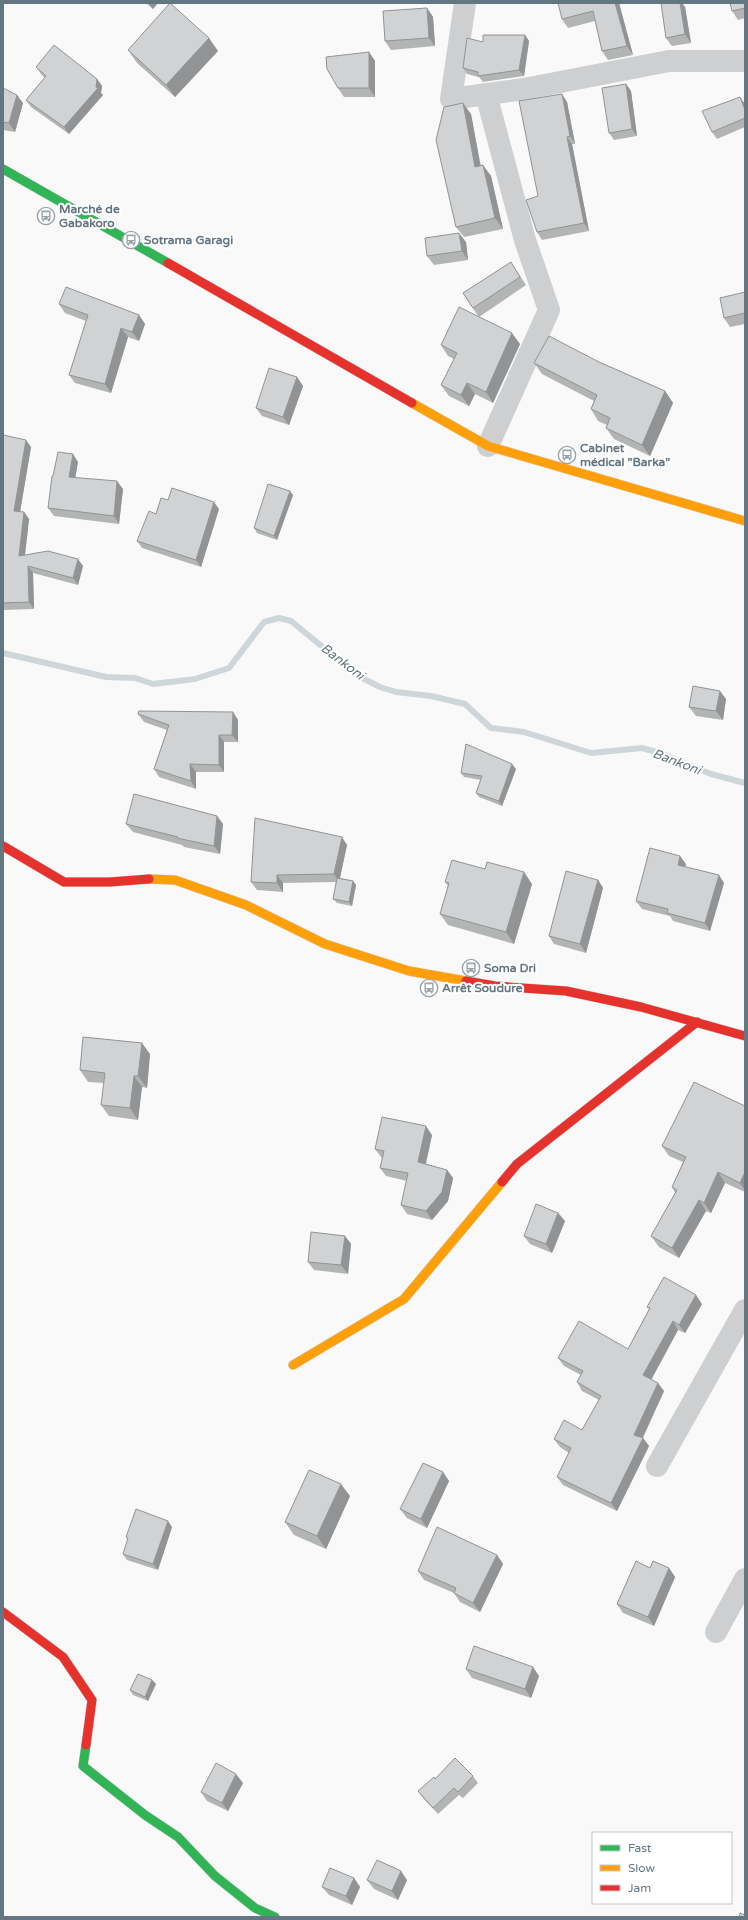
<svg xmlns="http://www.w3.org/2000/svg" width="748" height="1920" font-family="'Varela Round',sans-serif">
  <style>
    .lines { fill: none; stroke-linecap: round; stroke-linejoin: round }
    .stream { stroke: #ced6d9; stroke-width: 6 }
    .fast-casing { stroke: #d5d6d7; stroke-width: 10 }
    .slow-casing { stroke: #d5d6d7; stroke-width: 10 }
    .jam-casing { stroke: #d5d6d7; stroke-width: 10 }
    .street { stroke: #cecfd0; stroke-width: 22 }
    .fast { stroke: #30b455; stroke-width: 9 }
    .slow { stroke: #ff9f0a; stroke-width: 9 }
    .jam { stroke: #e5322d; stroke-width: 9 }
    .wall { fill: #b3b5b5 }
    .shaded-wall { fill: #929394 }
    .building { fill: #d0d2d3; stroke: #929394 }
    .labels { text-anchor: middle; stroke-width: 4; stroke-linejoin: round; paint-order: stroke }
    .poi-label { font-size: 12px; font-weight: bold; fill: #657683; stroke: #fff; text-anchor: start }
    .water-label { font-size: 13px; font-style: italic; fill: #60757c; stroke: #fff }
  </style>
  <rect width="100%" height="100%" fill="#f9f9f9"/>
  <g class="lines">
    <path class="stream" d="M3,653l103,24 29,1 18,6 42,-5 34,-11 35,-46 15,-4 12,3 67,55 22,11 16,5 35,4 34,8 26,24 33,4 67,21 51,-5 18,5 51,21 34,9"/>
    <defs>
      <g id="fast">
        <path d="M3,169l165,94"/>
        <path d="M86,1745l-3,21 62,49 33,22 37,39 40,32 20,9"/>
      </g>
      <g id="slow">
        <path d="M412,403l76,43 257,75"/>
        <path d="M149,879l26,1 71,25 79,39 84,27 57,10"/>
        <path d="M293,1365l111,-66 98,-117"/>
      </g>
      <g id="jam">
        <path d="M168,263l244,140"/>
        <path d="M3,846l61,36h46l39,-3"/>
        <path d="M466,981l29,5 71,5 75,16 104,29"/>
        <path d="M502,1182l15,-18 180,-142"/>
        <path d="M3,1612l60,45 29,43 -6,45"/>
      </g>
    </defs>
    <use href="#fast" class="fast-casing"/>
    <use href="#slow" class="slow-casing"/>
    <use href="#jam" class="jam-casing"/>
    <g class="street">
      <path d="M465,3l-14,96 73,-10 145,-28h76"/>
      <path d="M486,94l39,146 24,70 -61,136"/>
      <path d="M657,1466l88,-156"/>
      <path d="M716,1632l29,-53"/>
    </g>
    <use href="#fast" class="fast"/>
    <use href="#slow" class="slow"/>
    <use href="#jam" class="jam"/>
  </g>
  <g class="wall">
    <path d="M146,3h12l-5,6z"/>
    <path d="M619,3l14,52 -25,5 -6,-9 -7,-30 -27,7 -6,-9z"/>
    <path d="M661,3h21l3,4 6,36 -19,3 -6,-8z"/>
    <path d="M745,3v15l-7,2 -6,-9z"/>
    <path d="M427,8l6,9 2,29 -44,4 -6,-9z"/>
    <path d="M525,35l4,6 -5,35 -41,6 -4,-5 -12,-3 -4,-6 20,-26z"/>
    <path d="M128,50l90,1 -43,46 -38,-34z"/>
    <path d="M369,52l6,9v36h-31l-6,-9z"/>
    <path d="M36,67l61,12 5,7 -1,7 2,2 -34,39 -38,-27 -5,-7 19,-22 -4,-4z"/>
    <path d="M626,84l5,7 6,45 -23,4 -5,-7z"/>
    <path d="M3,88l20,15 -8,29 -12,-2z"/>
    <path d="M567,102l8,42h-3l17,87 -47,9 -5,-8 1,-36z"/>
    <path d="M745,104v23l-28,12 -5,-7z"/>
    <path d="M471,114l9,52 11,10 12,53 -39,8 -8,-10z"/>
    <path d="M466,242l2,18 -34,5 -7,-9z"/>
    <path d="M511,262l15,23 -47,32 41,27 -27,59 -18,-9 -6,12 -20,-10 -8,-11 13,-26 -6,-3 -7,-11 37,-29 -15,-23z"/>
    <path d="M745,292v32l-15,3 -6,-9z"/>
    <path d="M59,304l80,11 6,9 -6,17 -11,-4 -17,56 -36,-10 -6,-8 17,-54 -21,-8z"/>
    <path d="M599,362l66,29 8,12 -23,53 -36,-17 -8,-11 1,-3 -9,-4 -7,-12 3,-8 -52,-27 -8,-11z"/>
    <path d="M297,377l6,9 -14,39 -27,-9 -6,-8z"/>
    <path d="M3,435l28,12 -11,65h4l5,7 -4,36 58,11 -5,19 -45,-12 1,36 -31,1z"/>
    <path d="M78,462l-3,16 48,11 -4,35 -65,-8 -6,-8 5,-32z"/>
    <path d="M293,495l-16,45 -20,-7 -3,-5z"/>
    <path d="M168,500l51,9 -18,58 -59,-19 -5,-7 19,-27z"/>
    <path d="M726,699l-3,21 -27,-4 -7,-9z"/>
    <path d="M233,712l5,8v22h-14v30h-28v17l-37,-12 -5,-8 13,-39 -23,-8 -6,-8z"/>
    <path d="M516,769l-14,37 -23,-9 -3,-4 5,-13 -17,-3 -3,-4z"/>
    <path d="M217,816l6,8 -3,30 -36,-7 -2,-2 -49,-13 -7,-8z"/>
    <path d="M347,845l-7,33 13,3 3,4 -4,21 -15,-3 -4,-4 3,-17 -53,1v9l-26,-2 -6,-8z"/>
    <path d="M686,864l-1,3 39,16 -14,48 -37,-10 -3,-5 -28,-7 -6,-8z"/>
    <path d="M598,880l5,8 -17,65 -32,-9 -5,-8z"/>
    <path d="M445,882l87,2 -18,60 -66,-19 -8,-11 8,-28z"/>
    <path d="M150,1054l-3,34 -5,-1 -4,33 -29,-4 -8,-11 3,-22 -16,-1 -8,-12z"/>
    <path d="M745,1106v86l-20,-9 -14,30 -5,-2 -27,47 -20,-11 -8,-11 24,-43 -3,-6 11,-25 -14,-6 -7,-10z"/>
    <path d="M432,1135l-6,29 21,6 6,8 -5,23 -16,19 -25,-6 -6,-9 6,-24 -21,-5 -6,-8 2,-10 -1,-1 -6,-8z"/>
    <path d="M558,1213l7,8 -13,32 -22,-9 -6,-8z"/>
    <path d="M345,1236l6,8 -3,30 -34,-4 -6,-8z"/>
    <path d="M702,1304l-17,29 -7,-3 -27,49 13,12 -21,47 6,8 -32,65 -54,-26 -6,-8 12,-24 -9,-6 -6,-8 28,-9 17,-30 -17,-9 -5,-9 4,-7 -17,-9 -6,-8 70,-9 21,-40 -2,-2z"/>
    <path d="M443,1472l6,9 -22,47 -20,-10 -7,-9z"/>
    <path d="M350,1496l-24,53 -32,-14 -9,-13z"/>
    <path d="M172,1527l-14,43 -31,-10 -4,-6 5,-14 -2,-3z"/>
    <path d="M497,1555l6,9 -23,48 -20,-10 -6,-9 -30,-13 -6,-9z"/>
    <path d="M669,1568l6,9 -21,49 -31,-13 -6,-9z"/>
    <path d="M466,1669l73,7 -8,22 -59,-20z"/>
    <path d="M152,1680l4,4 -8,17 -15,-6 -3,-5z"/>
    <path d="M473,1776l5,7 -15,15 -4,-3 -21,19 -15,-16 -5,-7 17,-12z"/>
    <path d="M243,1783l-15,28 -21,-10 -6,-9z"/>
    <path d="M354,1878l6,9 -8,18 -23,-10 -7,-8z"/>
    <path d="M367,1880h40l-9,20 -24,-11z"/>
  </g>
  <g class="shaded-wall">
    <path d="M148,3h10l-5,6z"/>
    <path d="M615,3h4l14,52 -6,-9z"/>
    <path d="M680,3h2l3,4 6,36 -6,-9z"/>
    <path d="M427,8l6,9 2,29 -6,-8z"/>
    <path d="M525,35l4,6 -5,35 -5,-6z"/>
    <path d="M209,38l9,13 -43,46 -9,-12z"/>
    <path d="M369,52l6,9v36l-6,-9z"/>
    <path d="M97,79l5,7 -1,7 2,2 -34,39 -5,-7 32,-40z"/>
    <path d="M626,84l5,7 6,45 -5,-7z"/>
    <path d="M562,94l5,8 8,42 -5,-8z"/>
    <path d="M17,95l6,8 -8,29 -6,-9z"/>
    <path d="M740,97l5,7v6z"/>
    <path d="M463,103l8,11 12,64 -8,-11z"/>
    <path d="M567,137l5,7 17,87 -5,-8z"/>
    <path d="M483,165l8,11 12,53 -8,-11z"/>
    <path d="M459,233l7,9 2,18 -6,-9z"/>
    <path d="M139,315l6,9 -6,17 -7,-9z"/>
    <path d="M121,328l7,9 -17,56 -6,-9z"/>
    <path d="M512,333l8,11 -27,59 -7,-11z"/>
    <path d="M297,377l6,9 -14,39 -6,-8z"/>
    <path d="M467,383l8,11 -6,12 -8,-11z"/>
    <path d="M665,391l8,12 -23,53 -8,-11z"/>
    <path d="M26,440l5,7 -12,71 -5,-7z"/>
    <path d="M73,454l5,8 -4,23 -5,-8z"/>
    <path d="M117,481l6,8 -4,35 -5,-8z"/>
    <path d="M290,491l3,4 -16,45 -3,-4z"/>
    <path d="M214,502l5,7 -18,58 -5,-7z"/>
    <path d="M24,512l5,7 -5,44 -5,-7z"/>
    <path d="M78,559l5,7 -5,19 -5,-7z"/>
    <path d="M28,566l5,7 1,36 -5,-7z"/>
    <path d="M720,691l6,8 -3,21 -7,-9z"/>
    <path d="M233,712l5,8v22l-6,-7z"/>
    <path d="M219,735l5,7v30l-5,-7z"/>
    <path d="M190,764l6,8v17l-5,-8z"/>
    <path d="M512,764l4,5 -14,37 -3,-5z"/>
    <path d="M217,816l6,8 -3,30 -6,-8z"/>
    <path d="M342,837l5,8 -8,37 -5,-8z"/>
    <path d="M680,856l6,8 -3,9 -5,-8z"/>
    <path d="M524,872l8,12 -18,60 -8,-12z"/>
    <path d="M277,875l6,8v9l-6,-9z"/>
    <path d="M719,875l5,8 -14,48 -5,-8z"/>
    <path d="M598,880l5,8 -17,65 -6,-9z"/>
    <path d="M353,881l3,4 -4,21 -3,-4z"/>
    <path d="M142,1043l8,11 -3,34 -9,-12z"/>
    <path d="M134,1076l8,11 -4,33 -8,-12z"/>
    <path d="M426,1126l6,9 -8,36 -6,-9z"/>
    <path d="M447,1170l6,8 -5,23 -16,19 -6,-9z"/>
    <path d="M718,1172l7,11 -14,30 -7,-10z"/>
    <path d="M745,1172v18l-5,-7z"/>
    <path d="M699,1200l7,11 -27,47 -7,-10z"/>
    <path d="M558,1213l7,8 -13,32 -6,-9z"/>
    <path d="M345,1236l6,8 -3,30 -7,-9z"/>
    <path d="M696,1295l6,9 -17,29 -6,-8z"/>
    <path d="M673,1321l5,9 -29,54 -6,-9z"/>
    <path d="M658,1383l6,8 -24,52 -6,-8z"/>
    <path d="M643,1438l6,8 -32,65 -6,-8z"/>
    <path d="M443,1472l6,9 -22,47 -6,-9z"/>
    <path d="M341,1484l9,12 -24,53 -9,-13z"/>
    <path d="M168,1521l4,6 -14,43 -5,-6z"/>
    <path d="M497,1555l6,9 -23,48 -7,-9z"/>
    <path d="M669,1568l6,9 -21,49 -6,-9z"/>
    <path d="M533,1667l6,9 -8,22 -6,-9z"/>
    <path d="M152,1680l4,4 -8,17 -3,-4z"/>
    <path d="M236,1774l7,9 -15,28 -6,-8z"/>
    <path d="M401,1871l6,9 -9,20 -6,-9z"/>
    <path d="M354,1878l6,9 -8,18 -6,-9z"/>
  </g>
  <g class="building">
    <path d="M170,3l39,35 -43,47 -38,-35z"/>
    <path d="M558,3h57l12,43 -25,5 -9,-40 -31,8z"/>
    <path d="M661,3h19l5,31 -19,4z"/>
    <path d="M730,3h15v5l-13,3z"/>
    <path d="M427,8l2,30 -44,3 -2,-30z"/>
    <path d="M483,35h42l-6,35 -41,6v-4l-15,-4 4,-30 16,4z"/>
    <path d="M54,45l43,34 -1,8 2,1 -34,39 -38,-27 20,-24 -10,-9z"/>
    <path d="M369,52v36h-31l-11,-19 -1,-12z"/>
    <path d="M626,84l6,45 -23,4 -7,-45z"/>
    <path d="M3,88l14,7 -8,28 -6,-1z"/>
    <path d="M562,94l8,42 -3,1 17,86 -47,9 -11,-32 12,-4 -19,-95z"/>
    <path d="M740,97l5,13v8l-33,14 -10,-21z"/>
    <path d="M463,103l12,64 8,-2 12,53 -39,9 -20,-87 8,-33z"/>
    <path d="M459,233l3,18 -35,5 -2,-18z"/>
    <path d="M511,262l9,15 -47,31 -10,-15z"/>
    <path d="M66,287l73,28 -7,17 -11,-4 -16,56 -36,-9 19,-60 -29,-11z"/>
    <path d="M745,292v21l-21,5 -4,-20z"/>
    <path d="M459,307l53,26 -26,59 -19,-9 -6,12 -20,-10 16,-32 -16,-8z"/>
    <path d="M549,336l50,26 66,29 -23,54 -36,-17 4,-10 -19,-9 6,-14 -63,-32z"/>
    <path d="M269,368l28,9 -14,40 -27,-9z"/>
    <path d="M3,435l23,5 -12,71 10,1 -5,44 29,-5 30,8 -5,19 -45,-12 1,36 -26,1z"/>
    <path d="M58,452l15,2 -4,23 48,4 -3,35 -66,-8 4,-32h1z"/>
    <path d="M268,484l22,7 -16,45 -20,-8z"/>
    <path d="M172,488l42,14 -18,58 -59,-19 12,-30 7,3 5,-16 7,2z"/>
    <path d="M693,686l27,5 -4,20 -27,-4z"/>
    <path d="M139,711l94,1 -1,23h-13v30l-29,-1 1,17 -37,-12 15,-44 -31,-11z"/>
    <path d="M466,744l46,20 -13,37 -23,-8 6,-17 -21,-3z"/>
    <path d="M134,794l83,22 -3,30 -37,-8 1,-1 -52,-13z"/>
    <path d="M255,818l87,19 -8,37 -57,1v8l-26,-1z"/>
    <path d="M650,848l30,8 -2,9 41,10 -14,48 -38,-10 1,-4 -32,-8z"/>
    <path d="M452,860l33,9 2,-7 37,10 -18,60 -66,-18 9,-31 -4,-1z"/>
    <path d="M566,871l32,9 -18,64 -31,-8z"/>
    <path d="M337,878l16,3 -4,21 -16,-3z"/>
    <path d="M83,1037l59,6 -4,33h-4l-4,32 -29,-3 4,-32 -25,-3z"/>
    <path d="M694,1082l51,24v66l-5,11 -22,-11 -14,31 -5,-3 -27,48 -21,-12 26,-46 -5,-3 14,-30 -24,-11z"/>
    <path d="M382,1117l44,9 -8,36 29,8 -5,22 -16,19 -25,-6 7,-32 -28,-5 4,-17 -9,-2z"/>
    <path d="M536,1204l22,9 -12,31 -22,-8z"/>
    <path d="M311,1232l34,4 -4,29 -33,-3z"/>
    <path d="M664,1277l32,18 -17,30 -6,-4 -30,54 15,8 -24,52 9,3 -32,65 -54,-26 14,-29 -17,-9 10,-19 18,10 19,-34 -24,-14 6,-11 -25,-13 21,-37 49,28 22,-41 -3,-1z"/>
    <path d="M423,1463l20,9 -22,47 -21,-10z"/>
    <path d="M309,1470l32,14 -24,52 -32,-14z"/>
    <path d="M136,1509l32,12 -15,43 -30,-10 5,-16 -2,-1z"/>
    <path d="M437,1527l60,28 -24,48 -19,-10 2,-5 -38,-17z"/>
    <path d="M636,1561l14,7 3,-7 16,7 -21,49 -31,-13z"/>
    <path d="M474,1646l59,21 -8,22 -59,-20z"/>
    <path d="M138,1674l14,6 -7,17 -15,-7z"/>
    <path d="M455,1758l18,18 -15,16 -4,-4 -21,20 -15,-17 16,-14 1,2z"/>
    <path d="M216,1763l20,11 -14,29 -21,-11z"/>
    <path d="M377,1860l24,11 -9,20 -25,-11z"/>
    <path d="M330,1868l24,10 -8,18 -24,-9z"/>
    <path d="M740,1913l5,2v2h-6z"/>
  </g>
  <defs>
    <symbol id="bus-ring" viewBox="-11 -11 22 22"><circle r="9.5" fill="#fff" stroke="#99a4ac" stroke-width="1.5"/><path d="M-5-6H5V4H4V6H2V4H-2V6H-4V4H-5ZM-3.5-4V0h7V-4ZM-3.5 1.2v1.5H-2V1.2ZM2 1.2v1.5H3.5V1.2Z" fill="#99a4ac"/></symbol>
  </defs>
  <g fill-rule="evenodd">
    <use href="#bus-ring" x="36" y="206" width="20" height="20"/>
    <use href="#bus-ring" x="121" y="230" width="20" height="20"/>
    <use href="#bus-ring" x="557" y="445" width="20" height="20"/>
    <use href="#bus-ring" x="461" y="958" width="20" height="20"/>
    <use href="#bus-ring" x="419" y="978" width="20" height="20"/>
  </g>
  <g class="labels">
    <g class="poi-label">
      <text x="59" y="213">Marché de<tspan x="59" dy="14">Gabakoro</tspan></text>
      <text x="144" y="244">Sotrama Garagi</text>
      <text x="580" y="452">Cabinet<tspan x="580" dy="14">médical "Barka"</tspan></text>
      <text x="484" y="972">Soma Dri</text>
      <text x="442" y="992">Arrêt Soudure</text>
    </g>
    <g class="water-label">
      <text transform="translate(343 661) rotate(37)" y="5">Bankoni</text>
      <text transform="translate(677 761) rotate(21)" y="5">Bankoni</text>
    </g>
  </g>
  <rect width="748" height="1920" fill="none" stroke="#657683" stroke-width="8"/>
  <rect x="592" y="1832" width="140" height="72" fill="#ffffff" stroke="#c1c8cd"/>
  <rect x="600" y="1845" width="20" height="6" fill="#30b455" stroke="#c1c8cd"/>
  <text x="628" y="1852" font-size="12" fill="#657683">Fast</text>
  <rect x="600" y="1865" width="20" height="6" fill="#ff9f0a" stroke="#c1c8cd"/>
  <text x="628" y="1872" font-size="12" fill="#657683">Slow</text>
  <rect x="600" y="1885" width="20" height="6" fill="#e5322d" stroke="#c1c8cd"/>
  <text x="628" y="1892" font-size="12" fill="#657683">Jam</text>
</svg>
